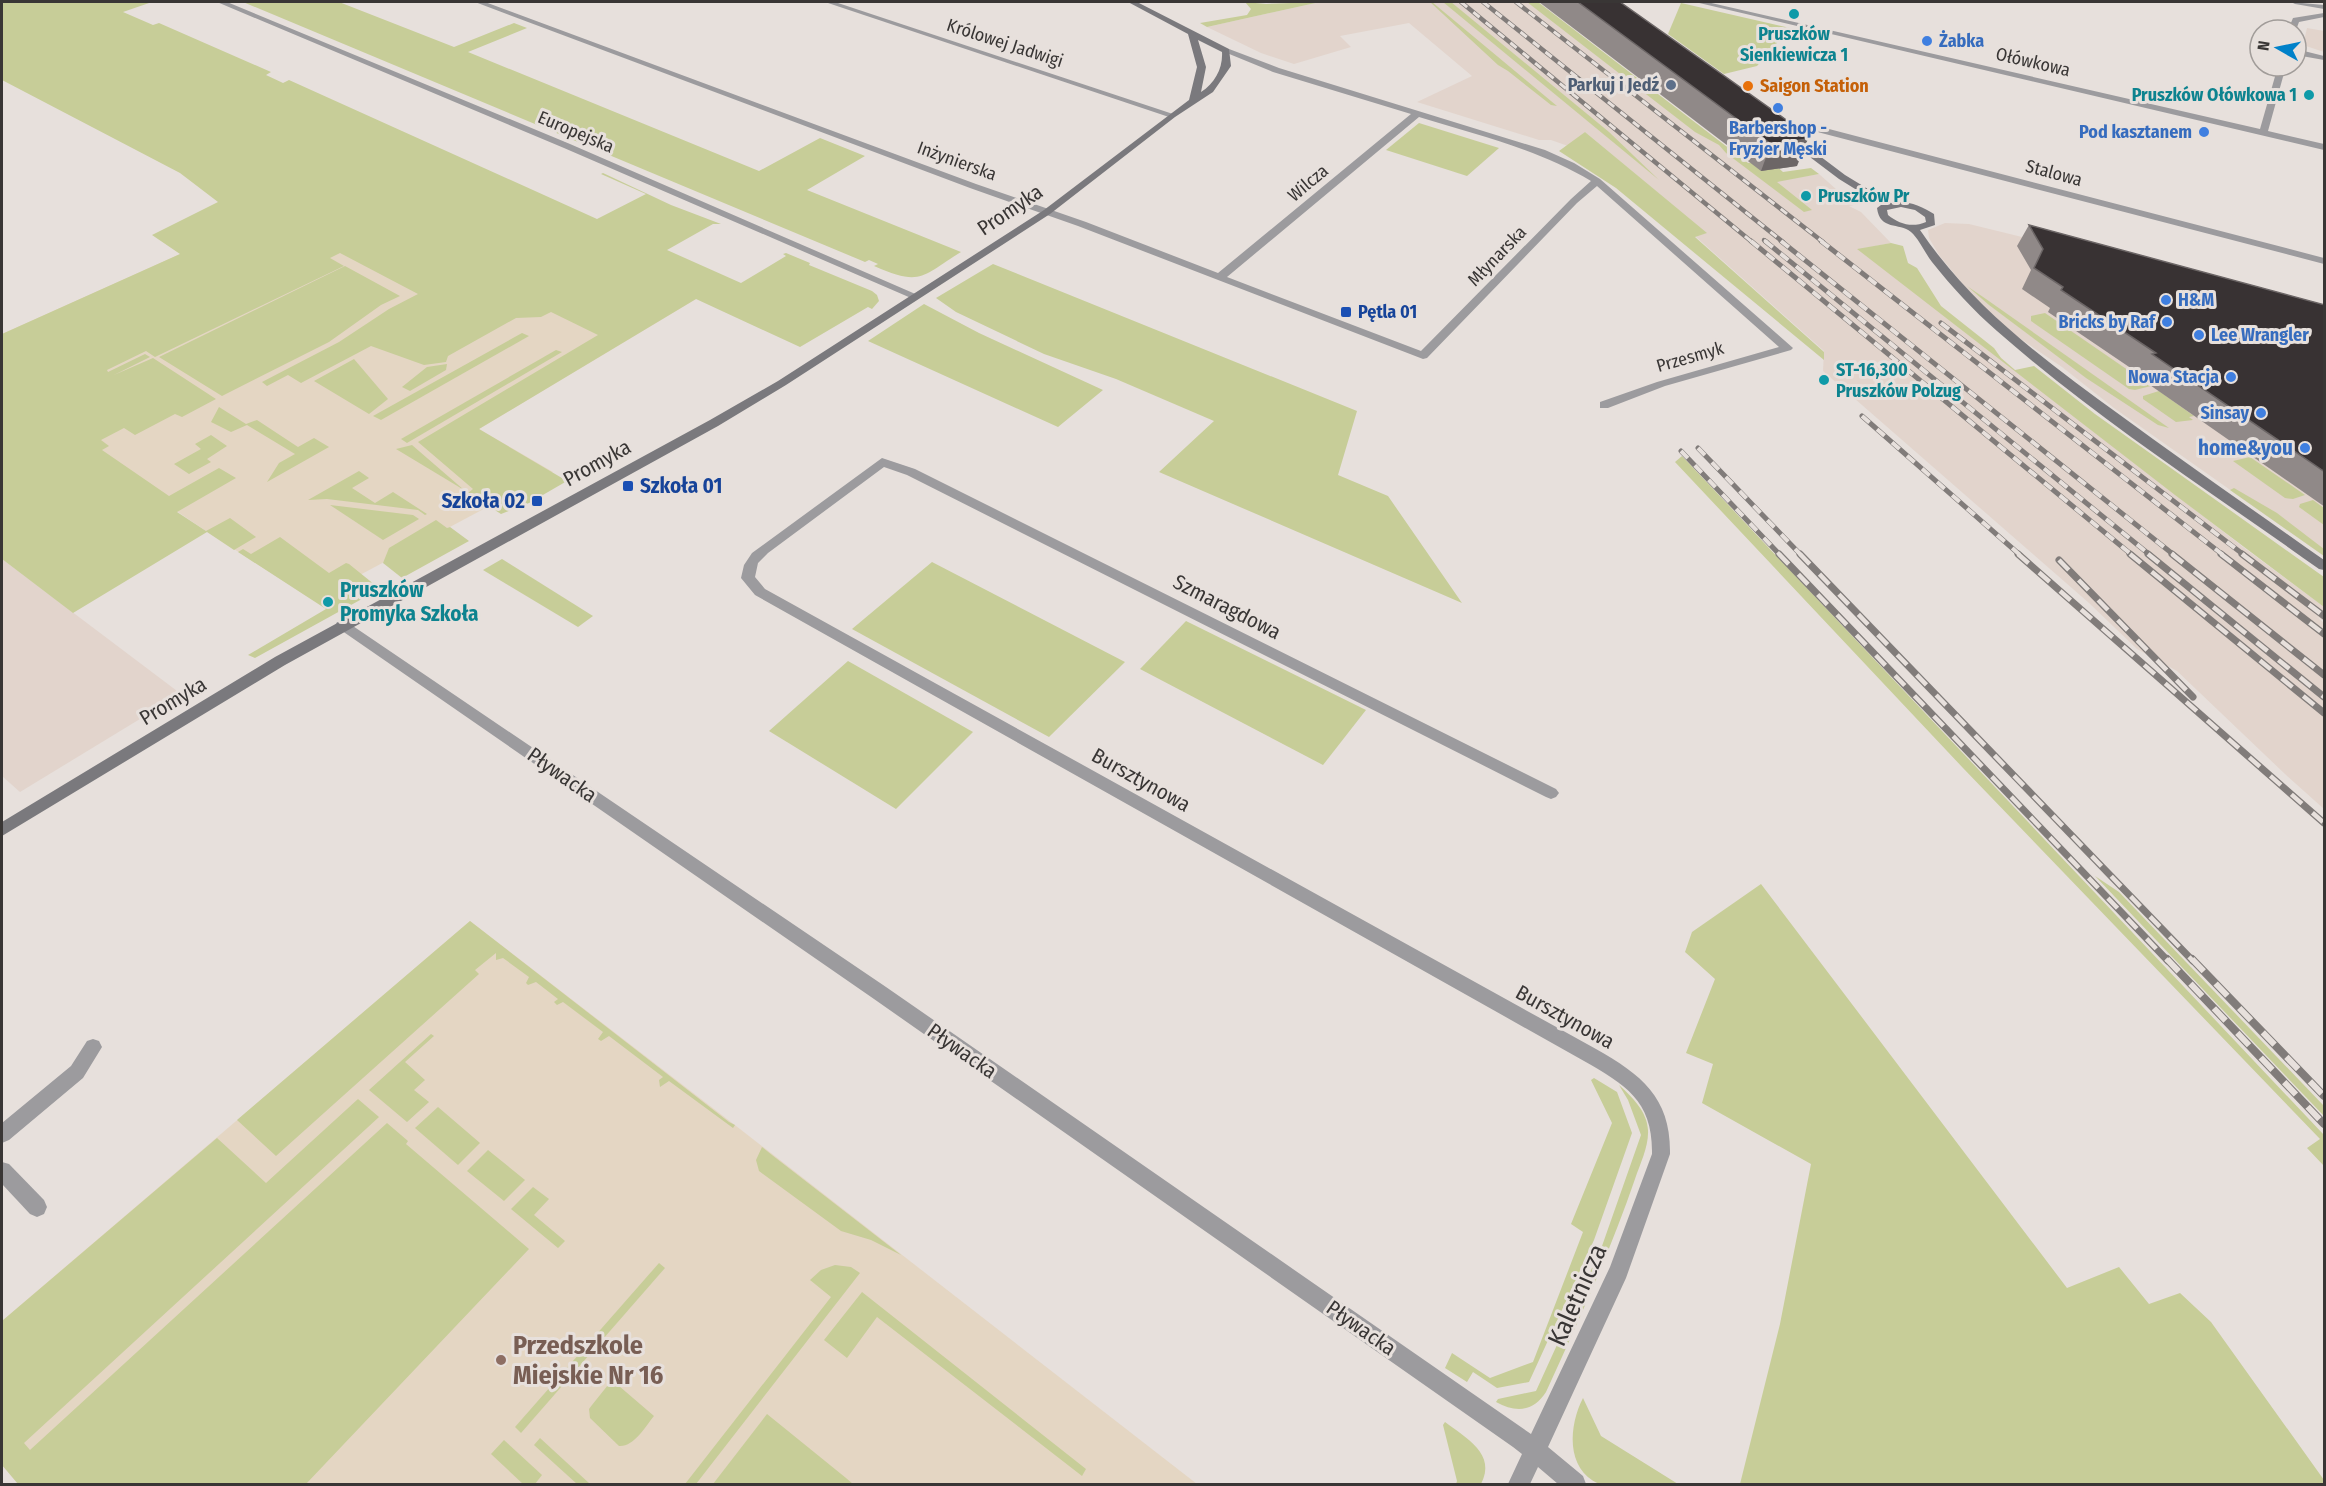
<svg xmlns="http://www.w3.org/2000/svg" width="2326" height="1486" font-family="'Fira Sans Condensed',sans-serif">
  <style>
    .built { fill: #e2d4cc }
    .education { fill: #e4d6c3 }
    .green { fill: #c7cd98 }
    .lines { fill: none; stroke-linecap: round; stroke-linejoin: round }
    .street { fill: #9c9b9e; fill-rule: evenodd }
    .secondary { fill: #7a797d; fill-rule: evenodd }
    .rail-far3-casing { stroke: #817c7a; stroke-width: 4.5 }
    .rail-far2-casing { stroke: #817c7a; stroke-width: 5 }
    .rail-far1-casing { stroke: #817c7a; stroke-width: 7 }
    .rail-casing { stroke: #817c7a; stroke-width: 8 }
    .rail-far3 { stroke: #e7e0dc; stroke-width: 3; stroke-dasharray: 8; stroke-linecap: butt }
    .rail-far2 { stroke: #e7e0dc; stroke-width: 4; stroke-dasharray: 10; stroke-linecap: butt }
    .rail-far1 { stroke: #e7e0dc; stroke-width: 4.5; stroke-dasharray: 14; stroke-linecap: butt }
    .rail { stroke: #e7e0dc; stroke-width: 6; stroke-dasharray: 17; stroke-linecap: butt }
    .wall { fill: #908988 }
    .shaded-wall { fill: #6c6666 }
    .building { fill: #383233; stroke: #6c6666; stroke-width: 1.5 }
    .culture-dot { fill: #0f9aa8; stroke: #e7e0dc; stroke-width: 2 }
    .shop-dot { fill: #3f7fe0; stroke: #e7e0dc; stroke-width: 2 }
    .service-dot { fill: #5c6f8a; stroke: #e7e0dc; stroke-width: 2 }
    .food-dot { fill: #e8710a; stroke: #e7e0dc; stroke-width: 2 }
    .transit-dot { fill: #1a4fb4; stroke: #e7e0dc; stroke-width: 2 }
    .education-dot { fill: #8d6e63; stroke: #e7e0dc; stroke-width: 2 }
    .labels { text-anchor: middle; stroke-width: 6; stroke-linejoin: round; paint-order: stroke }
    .far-culture-label { font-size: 18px; font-weight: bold; fill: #0d838f; stroke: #e7e0dc; text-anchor: start }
    .far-shop-label { font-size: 18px; font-weight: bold; fill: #366cbe; stroke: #e7e0dc; text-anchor: end }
    .far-street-label { font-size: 18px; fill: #393635; stroke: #e7e0dc }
    .far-service-label { font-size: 18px; font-weight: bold; fill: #4e5e75; stroke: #e7e0dc; text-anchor: end }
    .far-food-label { font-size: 18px; font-weight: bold; fill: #c56008; stroke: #e7e0dc; text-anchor: start }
    .far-transit-label { font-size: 18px; font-weight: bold; fill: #164399; stroke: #e7e0dc; text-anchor: start }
    .street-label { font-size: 21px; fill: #393635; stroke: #e7e0dc }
    .shop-label { font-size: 21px; font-weight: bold; fill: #366cbe; stroke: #e7e0dc; text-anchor: end }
    .transit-label { font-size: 21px; font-weight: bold; fill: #164399; stroke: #e7e0dc; text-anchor: start }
    .culture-label { font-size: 21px; font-weight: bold; fill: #0d838f; stroke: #e7e0dc; text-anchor: start }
    .near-street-label { font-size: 26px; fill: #393635; stroke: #e7e0dc }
    .near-education-label { font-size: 26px; font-weight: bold; fill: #785e54; stroke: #e7e0dc; text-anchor: start }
  </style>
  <rect width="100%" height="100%" fill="#e7e0dc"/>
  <g class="built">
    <path d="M1320,2h216l215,163 25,16 43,-7 35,31 -5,1 12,6 30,31 -26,5 117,93 33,29 232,180 77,57v14l-8,-5 8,7v186l-39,-35 -108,-103 -40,-22 -48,-46 -266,-232 1,-20 -129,-115 11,-3 -121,-101 -17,14 -17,-6h-12l-122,-38 55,-26 -63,-53 -69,13 11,11 -57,17 -33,-11 -54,-26z"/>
    <path d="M2307,28l17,3v21l-21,-7z"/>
    <path d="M1945,223l24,1 49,12 306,86v234l-210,-148 -52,-41 -56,-38 -30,-29 -37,-45 -10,-17 -1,-8z"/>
    <path d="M2,559l179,135 -161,98 -18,-16z"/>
  </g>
  <g class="education">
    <path d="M392,159l304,140 -217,130 74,43 -240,128 -107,-69 -204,-138v-59z"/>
    <path d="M470,921l270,208 457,355h-1179l-16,-19v-144z"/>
  </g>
  <g class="green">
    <path d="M2,2h150l-29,10 30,13 6,-2 112,49 -5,3 17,8 6,-3 308,139 49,-25 -45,-20 2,-1 68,32 50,19h-8l-46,26 74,33 45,-27 -3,-2 3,-1 24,10 -1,2 63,26 5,4 2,6 -7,8 -4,-2 -68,40 -104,-48 -217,130 88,52 -38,22 -28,11 -33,-21 5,-4 -55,-47 180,-107 -47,-23 -10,5 -25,1 -68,38 -2,6 -22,3 -53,-19 -70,37 -13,-8 -21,11 -5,-4 77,-40 50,-33 29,-15 -78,-41 -10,5 14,8 -189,91 -9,-6 -39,19 1,2 37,-18 5,3 -36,18 39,-17 63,41 -34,18 -7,-3 -40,21 -11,-7 -23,12 8,6 -7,4 67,46 50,-28 17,10 -59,34 29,19 24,-13 26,19 -22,13 -27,-18 -134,81 -71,-54v-225l178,-80 -28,-19 66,-33 -38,-29 -178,-93z"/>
    <path d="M243,2h96l115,45 60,-24 13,5 -59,24 291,119 61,-33 45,18 -58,34 154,62c-39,24 -39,35 -87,14l4,-2 -9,-4 -4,2z"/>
    <path d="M1245,2l21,2 54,-2 -113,25 -7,-4 47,-8 4,-6z"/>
    <path d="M1430,2h2l125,104 -6,-1 -43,-34 -10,-6z"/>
    <path d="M1443,2h8l158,130 50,48z"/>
    <path d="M1527,2h11l210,161 22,-3 13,12 28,-4 8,6 -42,8 35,28 -8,2 -78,-59 -7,-8 -24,-13z"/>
    <path d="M1681,3l109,25 -33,38 -33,8 -56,-40z"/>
    <path d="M1419,123l80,25 -32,28 -81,-26z"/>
    <path d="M1585,132l122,101 -12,4 129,115v8l-208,-172 -57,-37z"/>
    <path d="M1891,243l12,3 5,17 9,5 24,38 53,42 7,10 14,12 19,-4 61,48 229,163v30l-149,-112 -318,-246z"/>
    <path d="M993,264l364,147 -19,64 50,21 74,107 -303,-131 55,-51 -98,-42 -72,-25 -88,-42 -20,-14z"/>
    <path d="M345,266l55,30 -19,9 -52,37 -107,54 -63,-39z"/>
    <path d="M1967,286l19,13 183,129 -11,-3 -72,-47 -97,-73z"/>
    <path d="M924,304l55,29 124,57 -45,37 -190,-86z"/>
    <path d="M2045,313l106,73 -16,4 -6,-1 -98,-68v-5z"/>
    <path d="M522,333l7,3 -148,84 -8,-4z"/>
    <path d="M556,350l6,2 -155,91 -6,-4z"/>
    <path d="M354,359l34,40 -19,15 -55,-33z"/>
    <path d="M447,364l-1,6 -36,21 -8,-4 25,-20z"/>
    <path d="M2159,391l35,25 -5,1 4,3 -17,2 -33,-23v-3z"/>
    <path d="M219,407l27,17 11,-4 41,27 16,-9 15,9 -62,35 12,-19 16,-9 -48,-29 -16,7 -20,-10z"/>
    <path d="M211,435l16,11 -20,13 4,3 -22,12 -15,-10 27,-15 -6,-5z"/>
    <path d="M412,445l52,45 -68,-41z"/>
    <path d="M1682,456l642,679v31l-17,-18 13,-9 -357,-371 -288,-306z"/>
    <path d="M2250,457l55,38 -12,4 -8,-1 -52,-37z"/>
    <path d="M359,471l10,7 -17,10 23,15 18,-11 34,22 -2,1 -7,-5 -91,-11 -19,1z"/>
    <path d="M2234,488l43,25 47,36v7l-94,-66z"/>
    <path d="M2313,500l11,8v17l-25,-18 1,-3z"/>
    <path d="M330,505l83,10 6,4 -36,21z"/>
    <path d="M436,520l11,8 3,-1 19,14 -67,37 -19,-15 6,-15z"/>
    <path d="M280,537l49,36 17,-10 3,1 31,25 -125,69 -7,-3 78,-46 -88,-57 5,-3 8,5z"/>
    <path d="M502,559l91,57 -15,11 -95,-57z"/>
    <path d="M932,562l193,100 -76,75 -197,-108z"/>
    <path d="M1186,621l180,89 -43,55 -183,-96z"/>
    <path d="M848,661l125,71 -77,77 -127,-78z"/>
    <path d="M2095,876l24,16 205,214v10z"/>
    <path d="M1761,884l306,404 52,-21 30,37 31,-11 31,29 113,158v4h-584l40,-160 31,-160 -109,-61 11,-39 -27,-11 29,-74 -30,-27 7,-20z"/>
    <path d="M470,921l259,201 6,3 -2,3 -64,-47 -9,6 -1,-7 4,-3 -54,-41 -8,5 -3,-2 5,-7 -40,-30 -6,3 -3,-3 4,-3 -22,-17 -8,3 -2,-2 3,-6 -26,-19 -7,2v-7l-21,17 4,4 -203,182 -39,-36z"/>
    <path d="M431,1034l3,2 -29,26 20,18 -11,10 15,12 -22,20 -38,-32z"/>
    <path d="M1594,1078l23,14 15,41 -38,107 -65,142 -32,6 -24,-16 -6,10 -22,-14 7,-15 38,25 43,-16 50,-130 -12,-8 41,-101 -21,-43z"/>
    <path d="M1619,1085c13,12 28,26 29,45 1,16 -8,34 -13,49 -25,73 -57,143 -89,213 -13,20 -30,21 -50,10l2,-3 38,-8 66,-145 39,-111 -13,-35z"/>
    <path d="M358,1099l21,18 -355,326 6,7 357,-327 21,18 -2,3 123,105 -223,235h-288l-16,-19v-144l215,-183 49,45z"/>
    <path d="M438,1107l42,36 -22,22 -43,-37z"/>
    <path d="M762,1147l10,8 129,100 -30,-15 -30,-9 -82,-60 -3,-11z"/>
    <path d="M488,1150l37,30 -21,21 -37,-30z"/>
    <path d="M533,1187l16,12 -15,16 31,26 -7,7 -47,-39z"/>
    <path d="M659,1263l6,5 -144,165 -6,-6z"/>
    <path d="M835,1265l16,2 9,6 -164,211h-11l146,-187 -21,-17 11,-10z"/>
    <path d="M862,1292l224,177 -4,7 -205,-159 -30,41 -23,-18z"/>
    <path d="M612,1380l42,36c-9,11 -20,31 -35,30l-29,-28 -1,-9 3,-4z"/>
    <path d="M1583,1398l18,38 77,48c-16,1 -67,2 -79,0 -34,-15 -30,-59 -16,-86z"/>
    <path d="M767,1414l79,64 7,6h-140z"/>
    <path d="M1445,1422c21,16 52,32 36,62h-25l1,-3 -14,-56z"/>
    <path d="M540,1438l50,46h-13l-43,-39z"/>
    <path d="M504,1440l38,35 -7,9h-12l-32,-30z"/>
  </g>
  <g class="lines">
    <g class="street">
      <path d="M217,2h10l343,142 350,152 -5,3 -4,-1 -347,-150z"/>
      <path d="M475,2h10l491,182 110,38 132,51 193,-159 -138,-42 -51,-21 7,-2 50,19 266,82 29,13 26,16 193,169 -2,2 -126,36 -57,22h-8v-6l57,-20 122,-35 -182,-161 -20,17 -150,155 -4,1 -345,-133 -108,-38zM1419,117c58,18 119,32 172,64l-20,18 -150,152 -194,-74z"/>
      <path d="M825,2h10l341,113 -7,2z"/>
      <path d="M1695,2h12l553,127 18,-63h8l-18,65 56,13v6z"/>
      <path d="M2291,2l33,3v4l-29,-5z"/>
      <path d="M2324,13v4l-25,5 -3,8h-8l5,-12z"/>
      <path d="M2296,49l28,7v4l-28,-5z"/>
      <path d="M1806,123l518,135v6l-518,-135 -31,1 -5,-3 5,-3z"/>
      <path d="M882,458l33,11 641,320 3,4 -3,4 -5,2 -5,-2 -639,-322 -23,-8 -116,86 -10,10 -3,14 10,12 831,460c46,26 75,49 74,105l-44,124 -78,169 35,29 3,8h-28l-20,-17 -8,17h-22l14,-30 -9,-7 -639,-448 -539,-373 2,-4h10l539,365 645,447 79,-167 42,-113c1,-53 -26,-69 -68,-93l-829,-466 -14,-17 3,-13 8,-12z"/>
      <path d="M93,1039l6,2 3,6 -19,31 -74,62 -7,3v-20l69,-57 16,-25z"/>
      <path d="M2,1162l7,2 35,36 3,7 -3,7 -7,3 -7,-3 -28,-30z"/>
    </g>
    <g class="secondary">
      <path d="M1128,2h9l92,47 2,17 -18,26 -38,25 -125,97 -264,171 -68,41 -433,239 -283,171v-14l273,-165 435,-237 68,-39 266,-171 145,-110 8,-33 -9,-33zM1198,40l24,12c1,16 -7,31 -21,40l5,-25z"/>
      <path d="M1786,135h6l53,40 46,28c16,-3 29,2 43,11l1,11 -15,5c52,77 125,131 200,185 67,49 136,97 204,145v10l-5,-1c-108,-77 -222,-150 -322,-238 -24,-21 -45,-44 -65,-69 -7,-9 -13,-23 -21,-30 -12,-10 -31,-1 -34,-24l4,-3 -42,-26 -53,-40zM1901,207l14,3 10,7 1,5c-14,6 -27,2 -38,-7l-1,-5z"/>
    </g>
    <defs>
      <g id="rail-far3">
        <path d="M1461,2l291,240"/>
        <path d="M1483,2l300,240"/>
        <path d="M1516,2l307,240"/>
        <path d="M1764,240l3,2"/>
      </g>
      <g id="rail-far2">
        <path d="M1751,241l381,314"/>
        <path d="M1765,241l385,314"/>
        <path d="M1781,241l393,314"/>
        <path d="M1821,241l402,314"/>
        <path d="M1941,323l303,232"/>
        <path d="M1862,416l158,139"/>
        <path d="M1698,448l103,107"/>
        <path d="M1681,451l99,104"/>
      </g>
      <g id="rail-far1">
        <path d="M1779,554l389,407"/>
        <path d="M1800,554l393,407"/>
        <path d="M2018,554l306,269"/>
        <path d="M2130,554l194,159"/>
        <path d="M2148,554l176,143"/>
        <path d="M2172,554l152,121"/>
        <path d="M2221,554l103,80"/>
        <path d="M2242,554l82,62"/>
        <path d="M2059,560l134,137"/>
      </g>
      <g id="rail">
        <path d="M2167,959l157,165"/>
        <path d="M2192,959l132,137"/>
      </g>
    </defs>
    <use href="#rail-far3" class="rail-far3-casing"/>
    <use href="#rail-far2" class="rail-far2-casing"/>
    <use href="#rail-far1" class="rail-far1-casing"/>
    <use href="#rail" class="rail-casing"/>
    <use href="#rail-far3" class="rail-far3"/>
    <use href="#rail-far2" class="rail-far2"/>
    <use href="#rail-far1" class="rail-far1"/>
    <use href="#rail" class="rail"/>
  </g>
  <g class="wall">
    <path d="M1539,2h81l177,164 -36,5z"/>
    <path d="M2029,225l296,80v202l-188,-131 1,-3 -90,-61 2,-4 -28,-19 9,-19 -14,-24z"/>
  </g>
  <path class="shaded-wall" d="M1808,139l-11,27 -36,5 10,-27z"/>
  <g class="building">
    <path d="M1578,2h42l165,117 23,20 -37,5z"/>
    <path d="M2029,225l296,80v167l-173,-118 4,-1 -95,-63 2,-3 -29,-19 9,-19z"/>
  </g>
  <g class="culture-dot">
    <circle cx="1794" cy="14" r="6"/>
    <circle cx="2309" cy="95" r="6"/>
    <circle cx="1806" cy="196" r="6"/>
    <circle cx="1824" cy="380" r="6"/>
    <circle cx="328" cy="602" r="6"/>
  </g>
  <g class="shop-dot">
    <circle cx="1927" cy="41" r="6"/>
    <circle cx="1778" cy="108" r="6"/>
    <circle cx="2204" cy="132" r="6"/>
    <circle cx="2166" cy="300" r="6"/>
    <circle cx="2167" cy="322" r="6"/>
    <circle cx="2199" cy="335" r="6"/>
    <circle cx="2231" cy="377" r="6"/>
    <circle cx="2261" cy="413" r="6"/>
    <circle cx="2305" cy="448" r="6"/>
  </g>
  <circle class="service-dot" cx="1671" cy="85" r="6"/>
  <circle class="food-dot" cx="1748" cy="86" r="6"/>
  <g class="transit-dot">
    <rect x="1340" y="306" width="12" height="12" rx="3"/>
    <rect x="622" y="480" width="12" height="12" rx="3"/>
    <rect x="531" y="495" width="12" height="12" rx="3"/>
  </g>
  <circle class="education-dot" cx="501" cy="1360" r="6"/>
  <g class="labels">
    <g class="far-culture-label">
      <text x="1794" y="40" text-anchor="middle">Pruszków<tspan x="1794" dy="21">Sienkiewicza 1</tspan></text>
      <text x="2297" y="101" text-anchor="end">Pruszków Ołówkowa 1</text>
      <text x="1818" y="202">Pruszków Pr</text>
      <text x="1836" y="376">ST-16,300<tspan x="1836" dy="21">Pruszków Polzug</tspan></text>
    </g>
    <g class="far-shop-label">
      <text x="1939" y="47" text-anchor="start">Żabka</text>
      <text x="1778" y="134" text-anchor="middle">Barbershop -<tspan x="1778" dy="21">Fryzjer Męski</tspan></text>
      <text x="2192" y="138">Pod kasztanem</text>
      <text x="2178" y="306" text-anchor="start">H&amp;M</text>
      <text x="2155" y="328">Bricks by Raf</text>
      <text x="2211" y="341" text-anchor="start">Lee Wrangler</text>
      <text x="2219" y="383">Nowa Stacja</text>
      <text x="2249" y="419">Sinsay</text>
    </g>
    <g class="far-street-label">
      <text transform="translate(1005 43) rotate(18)" y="6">Królowej Jadwigi</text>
      <text transform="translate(2033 62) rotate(13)" y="6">Ołówkowa</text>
      <text transform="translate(576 132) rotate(23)" y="6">Europejska</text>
      <text transform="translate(957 161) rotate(20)" y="6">Inżynierska</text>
      <text transform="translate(2054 173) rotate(15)" y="6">Stalowa</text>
      <text transform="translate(1308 183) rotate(-40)" y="6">Wilcza</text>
      <text transform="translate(1497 256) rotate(-46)" y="6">Młynarska</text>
      <text transform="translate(1690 357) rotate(-16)" y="6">Przesmyk</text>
    </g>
    <g class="far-service-label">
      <text x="1659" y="91">Parkuj i Jedź</text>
    </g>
    <g class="far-food-label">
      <text x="1760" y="92">Saigon Station</text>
    </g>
    <g class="far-transit-label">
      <text x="1358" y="318">Pętla 01</text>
    </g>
    <g class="street-label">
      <text transform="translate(1010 210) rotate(-34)" y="7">Promyka</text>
      <text transform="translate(597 463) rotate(-29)" y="7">Promyka</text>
      <text transform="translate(1227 607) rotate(27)" y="7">Szmaragdowa</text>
      <text transform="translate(173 701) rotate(-31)" y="7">Promyka</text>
      <text transform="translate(562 775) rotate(35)" y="7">Pływacka</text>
      <text transform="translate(1141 780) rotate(29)" y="7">Bursztynowa</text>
      <text transform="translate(1565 1017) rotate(29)" y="7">Bursztynowa</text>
      <text transform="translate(962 1051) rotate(35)" y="7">Pływacka</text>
      <text transform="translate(1361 1328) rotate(35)" y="7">Pływacka</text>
    </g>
    <g class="shop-label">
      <text x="2293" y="455">home&amp;you</text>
    </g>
    <g class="transit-label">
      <text x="640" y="493">Szkoła 01</text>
      <text x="525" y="508" text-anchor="end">Szkoła 02</text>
    </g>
    <g class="culture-label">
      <text x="340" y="597">Pruszków<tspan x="340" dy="24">Promyka Szkoła</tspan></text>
    </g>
    <g class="near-street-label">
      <text transform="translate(1577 1295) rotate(-66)" y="9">Kaletnicza</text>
    </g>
    <g class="near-education-label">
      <text x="513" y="1354">Przedszkole<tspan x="513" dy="30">Miejskie Nr 16</tspan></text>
    </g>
  </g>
  <rect width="2326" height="1486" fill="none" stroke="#393635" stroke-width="6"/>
  <g transform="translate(2278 48) rotate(279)"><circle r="28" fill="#e7e0dc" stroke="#a19c99" stroke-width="1.5"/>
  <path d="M0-4.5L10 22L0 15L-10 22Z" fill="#0081c9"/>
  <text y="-9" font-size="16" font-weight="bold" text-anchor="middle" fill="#393635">N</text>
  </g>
</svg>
